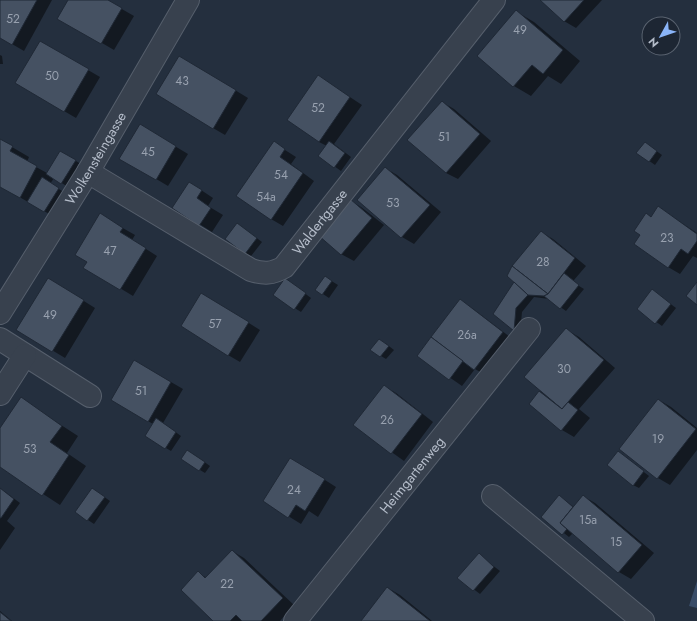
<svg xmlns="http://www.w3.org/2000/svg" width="697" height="621" font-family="Jost,sans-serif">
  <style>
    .water { fill: #394c67 }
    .shadow { fill: #0007 }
    .building { fill: #455162; stroke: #1f2835 }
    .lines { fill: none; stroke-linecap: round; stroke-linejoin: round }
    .minor-casing { stroke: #565f6c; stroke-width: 24 }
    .minor { stroke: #38414e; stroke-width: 22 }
    .labels { text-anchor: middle; stroke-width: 4; stroke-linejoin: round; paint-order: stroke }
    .number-label { font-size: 12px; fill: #98a1af }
    .street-label { font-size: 14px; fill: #b4bcc9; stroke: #1d2633 }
  </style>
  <rect width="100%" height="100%" fill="#242f3e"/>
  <path class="water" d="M697,581v27l-8,-2z"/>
  <g class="shadow">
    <path d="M0,0h52l-28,51 -24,-14z"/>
    <path d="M69,0h37l28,16 -20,34 -55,-32z"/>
    <path d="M541,0h61l-26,28 -12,-7z"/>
    <path d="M517,12l17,10 46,39 -19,23 -13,-8 -17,20 -17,-10z"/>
    <path d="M40,42l60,35 -24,41 -60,-35z"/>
    <path d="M0,55l2,1 1,8h-3z"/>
    <path d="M192,64l56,34 -23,37 -12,-7z"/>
    <path d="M318,76l44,29 -28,39 17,13 -10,14 -21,-15 7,-10 -8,-4z"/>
    <path d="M442,102l12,7 37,32 -33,38 -12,-6z"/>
    <path d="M153,133l35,21 -20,32 -47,-28z"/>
    <path d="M0,140l29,17 -2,5 20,11 14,-21 20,12 -13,23 -14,-9 -4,6 14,8 -13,23 -51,-29z"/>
    <path d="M274,143l22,14 -5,7 23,17 -31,45 -12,-7z"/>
    <path d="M645,143l17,12 -7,10 -17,-12z"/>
    <path d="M385,168l12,7 44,37 -27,32 -12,-7 -44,-37z"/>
    <path d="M201,190l12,8 -5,8 15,9 -11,17 -39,-25z"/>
    <path d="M349,200l12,7 23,18 -30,36 -13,-7z"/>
    <path d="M659,208l38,25v25l-4,-2 -13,18 -12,-7 -27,-32 5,-21 6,3z"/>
    <path d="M100,215l35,20 -3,5 25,16 -24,40 -48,-29 3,-5z"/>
    <path d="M243,228l19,14 -11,14 -6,-3z"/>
    <path d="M541,232l12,7 33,27 -12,14v3l10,6 -18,22 -17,-12 -15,-2 -12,15 -2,21 -26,-19 22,-32z"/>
    <path d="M325,277l13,8 -9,13 -12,-8z"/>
    <path d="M291,283l20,15 -10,14 -27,-17z"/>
    <path d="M60,286l35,22 -30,50 -48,-29z"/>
    <path d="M652,290l24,18 -14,18 -24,-17z"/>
    <path d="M214,301l46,29 -20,32 -12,-7z"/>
    <path d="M460,301l12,7 42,32 -27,36 -12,-7 -13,17 -43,-30z"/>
    <path d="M567,330l12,7 36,31 -36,41 11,9 -16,19 -12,-7 -32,-26 11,-13z"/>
    <path d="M385,343l9,7 -8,9 -5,-3z"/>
    <path d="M135,361l48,28 -20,34 18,13 -10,15 -5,-3 -13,-24 -41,-24z"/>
    <path d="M384,386l12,7 37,29 -29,39 -50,-36z"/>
    <path d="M21,399l57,37 -11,17 19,13 -26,39 -60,-39v-37z"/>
    <path d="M659,400l12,7 26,21v22l-27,35 -12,-7z"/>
    <path d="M618,452l31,24 -10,12 -6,-3z"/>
    <path d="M193,454l17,12 -5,7 -5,-3z"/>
    <path d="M303,466l33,21 -18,30 -9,-6 -8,13 -37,-23z"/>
    <path d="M0,488l20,15 -13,18 8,7 -15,22z"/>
    <path d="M93,489l17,12 -16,23 -18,-12z"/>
    <path d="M559,496l15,11 9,-11 12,7 59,50 -23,26 -12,-7 -46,-39 -4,4 -27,-21z"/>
    <path d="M232,551l12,7 50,47 -14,16h-66l-16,-48 9,5z"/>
    <path d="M479,555l21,16 -20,23 -21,-16z"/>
    <path d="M388,588l12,7 32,26h-70z"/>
    <path d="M0,611l12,10h-12z"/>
  </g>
  <g class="building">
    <path d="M0,0h37l-25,45 -12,-7z"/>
    <path d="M68,0h40l14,8 -21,36 -44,-25z"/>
    <path d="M540,0h44l-20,22z"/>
    <path d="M516,10l47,40 -20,24 -11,-9 -19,22 -36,-31z"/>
    <path d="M40,41l49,28 -25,43 -49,-29z"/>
    <path d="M179,56l57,34 -23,39 -57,-35z"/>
    <path d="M318,75l32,22 -31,45 -32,-22z"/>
    <path d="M442,101l38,33 -34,39 -39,-33z"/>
    <path d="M140,124l36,22 -20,34 -37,-21z"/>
    <path d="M0,139l13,7 -3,5 27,15 -17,32 -20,-11z"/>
    <path d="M274,141l11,8 -5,8 23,16 -32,47 -35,-24z"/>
    <path d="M329,141l16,12 -11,15 -16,-12z"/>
    <path d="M645,142l12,9 -8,11 -13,-9z"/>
    <path d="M60,151l16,9 -15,24 -15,-10z"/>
    <path d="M385,167l45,38 -29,33 -44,-38z"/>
    <path d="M42,177l17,11 -15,24 -17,-10z"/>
    <path d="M189,182l13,8 -5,8 14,10 -12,18 -27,-18z"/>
    <path d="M349,198l23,20 -31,37 -23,-20z"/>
    <path d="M658,206l39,28v7l-9,13 -7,-5 -13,19 -34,-24 6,-9 -6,-4 12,-18 5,4z"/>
    <path d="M100,213l23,15 -3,4 26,16 -26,42 -37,-22 4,-6 -12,-7z"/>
    <path d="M237,223l20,15 -12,16 -20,-15z"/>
    <path d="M541,231l34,27 -27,36 -36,-28z"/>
    <path d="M512,266l36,28 -4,2 -16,-1 -21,-19z"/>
    <path d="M564,273l15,12 -19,24 -16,-13 4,-2z"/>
    <path d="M325,276l7,5 -10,14 -7,-5z"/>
    <path d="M48,278l36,22 -32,52 -36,-22z"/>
    <path d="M285,278l21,15 -12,17 -21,-15z"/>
    <path d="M514,282l14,13 -12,13 -2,23 -21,-17z"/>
    <path d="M697,282v23l-11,-9z"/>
    <path d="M652,289l19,15 -16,20 -18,-15z"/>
    <path d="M201,293l48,29 -21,34 -47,-30z"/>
    <path d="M460,299l43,33 -29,38 -43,-33z"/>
    <path d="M566,328l38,32 -42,49 -38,-32z"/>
    <path d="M431,337l32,24 -14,19 -32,-24z"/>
    <path d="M379,339l10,7 -9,11 -10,-7z"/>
    <path d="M134,360l37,22 -23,40 -37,-22z"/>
    <path d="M384,385l38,29 -31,40 -38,-29z"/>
    <path d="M539,391l23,18 6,-7 10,8 -17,21 -32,-27z"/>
    <path d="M21,397l41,29 -12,16 19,13 -27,41 -42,-29v-39z"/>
    <path d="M658,399l38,30 -39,50 -38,-30z"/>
    <path d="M156,418l20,14 -11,17 -20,-13z"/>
    <path d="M187,450l18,12 -6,9 -18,-12z"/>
    <path d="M618,451l26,20 -11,15 -26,-21z"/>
    <path d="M290,458l35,21 -20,32 -9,-6 -8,13 -25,-17z"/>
    <path d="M0,488l14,11 -13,19h-1z"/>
    <path d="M92,488l13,9 -18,24 -12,-9z"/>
    <path d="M559,495l14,12 -13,16 7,6 -5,6 -21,-18z"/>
    <path d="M583,495l59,50 -24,28 -58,-50z"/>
    <path d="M232,550l51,48 -22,23h-19l-6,-6 -6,6h-17l-32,-31 17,-19 7,7z"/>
    <path d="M479,553l15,14 -21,24 -16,-13z"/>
    <path d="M387,587l43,34h-69z"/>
    <path d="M0,612l11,9h-11z"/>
  </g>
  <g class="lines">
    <defs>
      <g id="minor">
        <path id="s1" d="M88,172l163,98c13,4 21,4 33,-3l210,-267"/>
        <path id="s2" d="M0,313l88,-141 100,-172"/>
        <path d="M0,339l90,57"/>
        <path d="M0,394l25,-39"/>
        <path d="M493,496l150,125"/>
        <path id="s3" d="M295,621l234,-292"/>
      </g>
    </defs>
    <use href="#minor" class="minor-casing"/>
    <use href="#minor" class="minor"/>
  </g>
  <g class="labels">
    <g class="number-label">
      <text x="13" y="23">52</text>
      <text x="520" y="34">49</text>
      <text x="52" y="80">50</text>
      <text x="182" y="85">43</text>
      <text x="318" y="112">52</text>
      <text x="444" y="141">51</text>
      <text x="148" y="156">45</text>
      <text x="281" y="179">54</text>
      <text x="266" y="201">54a</text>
      <text x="393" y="207">53</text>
      <text x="667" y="242">23</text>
      <text x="110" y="255">47</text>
      <text x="543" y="266">28</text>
      <text x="50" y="319">49</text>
      <text x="215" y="328">57</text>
      <text x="467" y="339">26a</text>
      <text x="564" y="373">30</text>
      <text x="141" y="395">51</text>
      <text x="387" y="424">26</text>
      <text x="658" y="443">19</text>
      <text x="30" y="453">53</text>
      <text x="294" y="494">24</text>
      <text x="588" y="524">15a</text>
      <text x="616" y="546">15</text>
      <text x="227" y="588">22</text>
    </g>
    <g class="street-label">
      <text dy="5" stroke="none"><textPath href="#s2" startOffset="182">Wolkensteingasse</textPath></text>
      <text dy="5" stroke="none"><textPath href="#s1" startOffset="282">Waldertgasse</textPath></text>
      <text dy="5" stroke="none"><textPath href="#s3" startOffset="187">Heimgartenweg</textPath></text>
    </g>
  </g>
  <g transform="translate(661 36) rotate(230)"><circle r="19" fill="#1d2633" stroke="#59626f"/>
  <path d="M0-3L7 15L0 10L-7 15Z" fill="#8ab4f8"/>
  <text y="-6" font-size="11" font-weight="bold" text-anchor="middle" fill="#b4bcc9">N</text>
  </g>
</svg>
